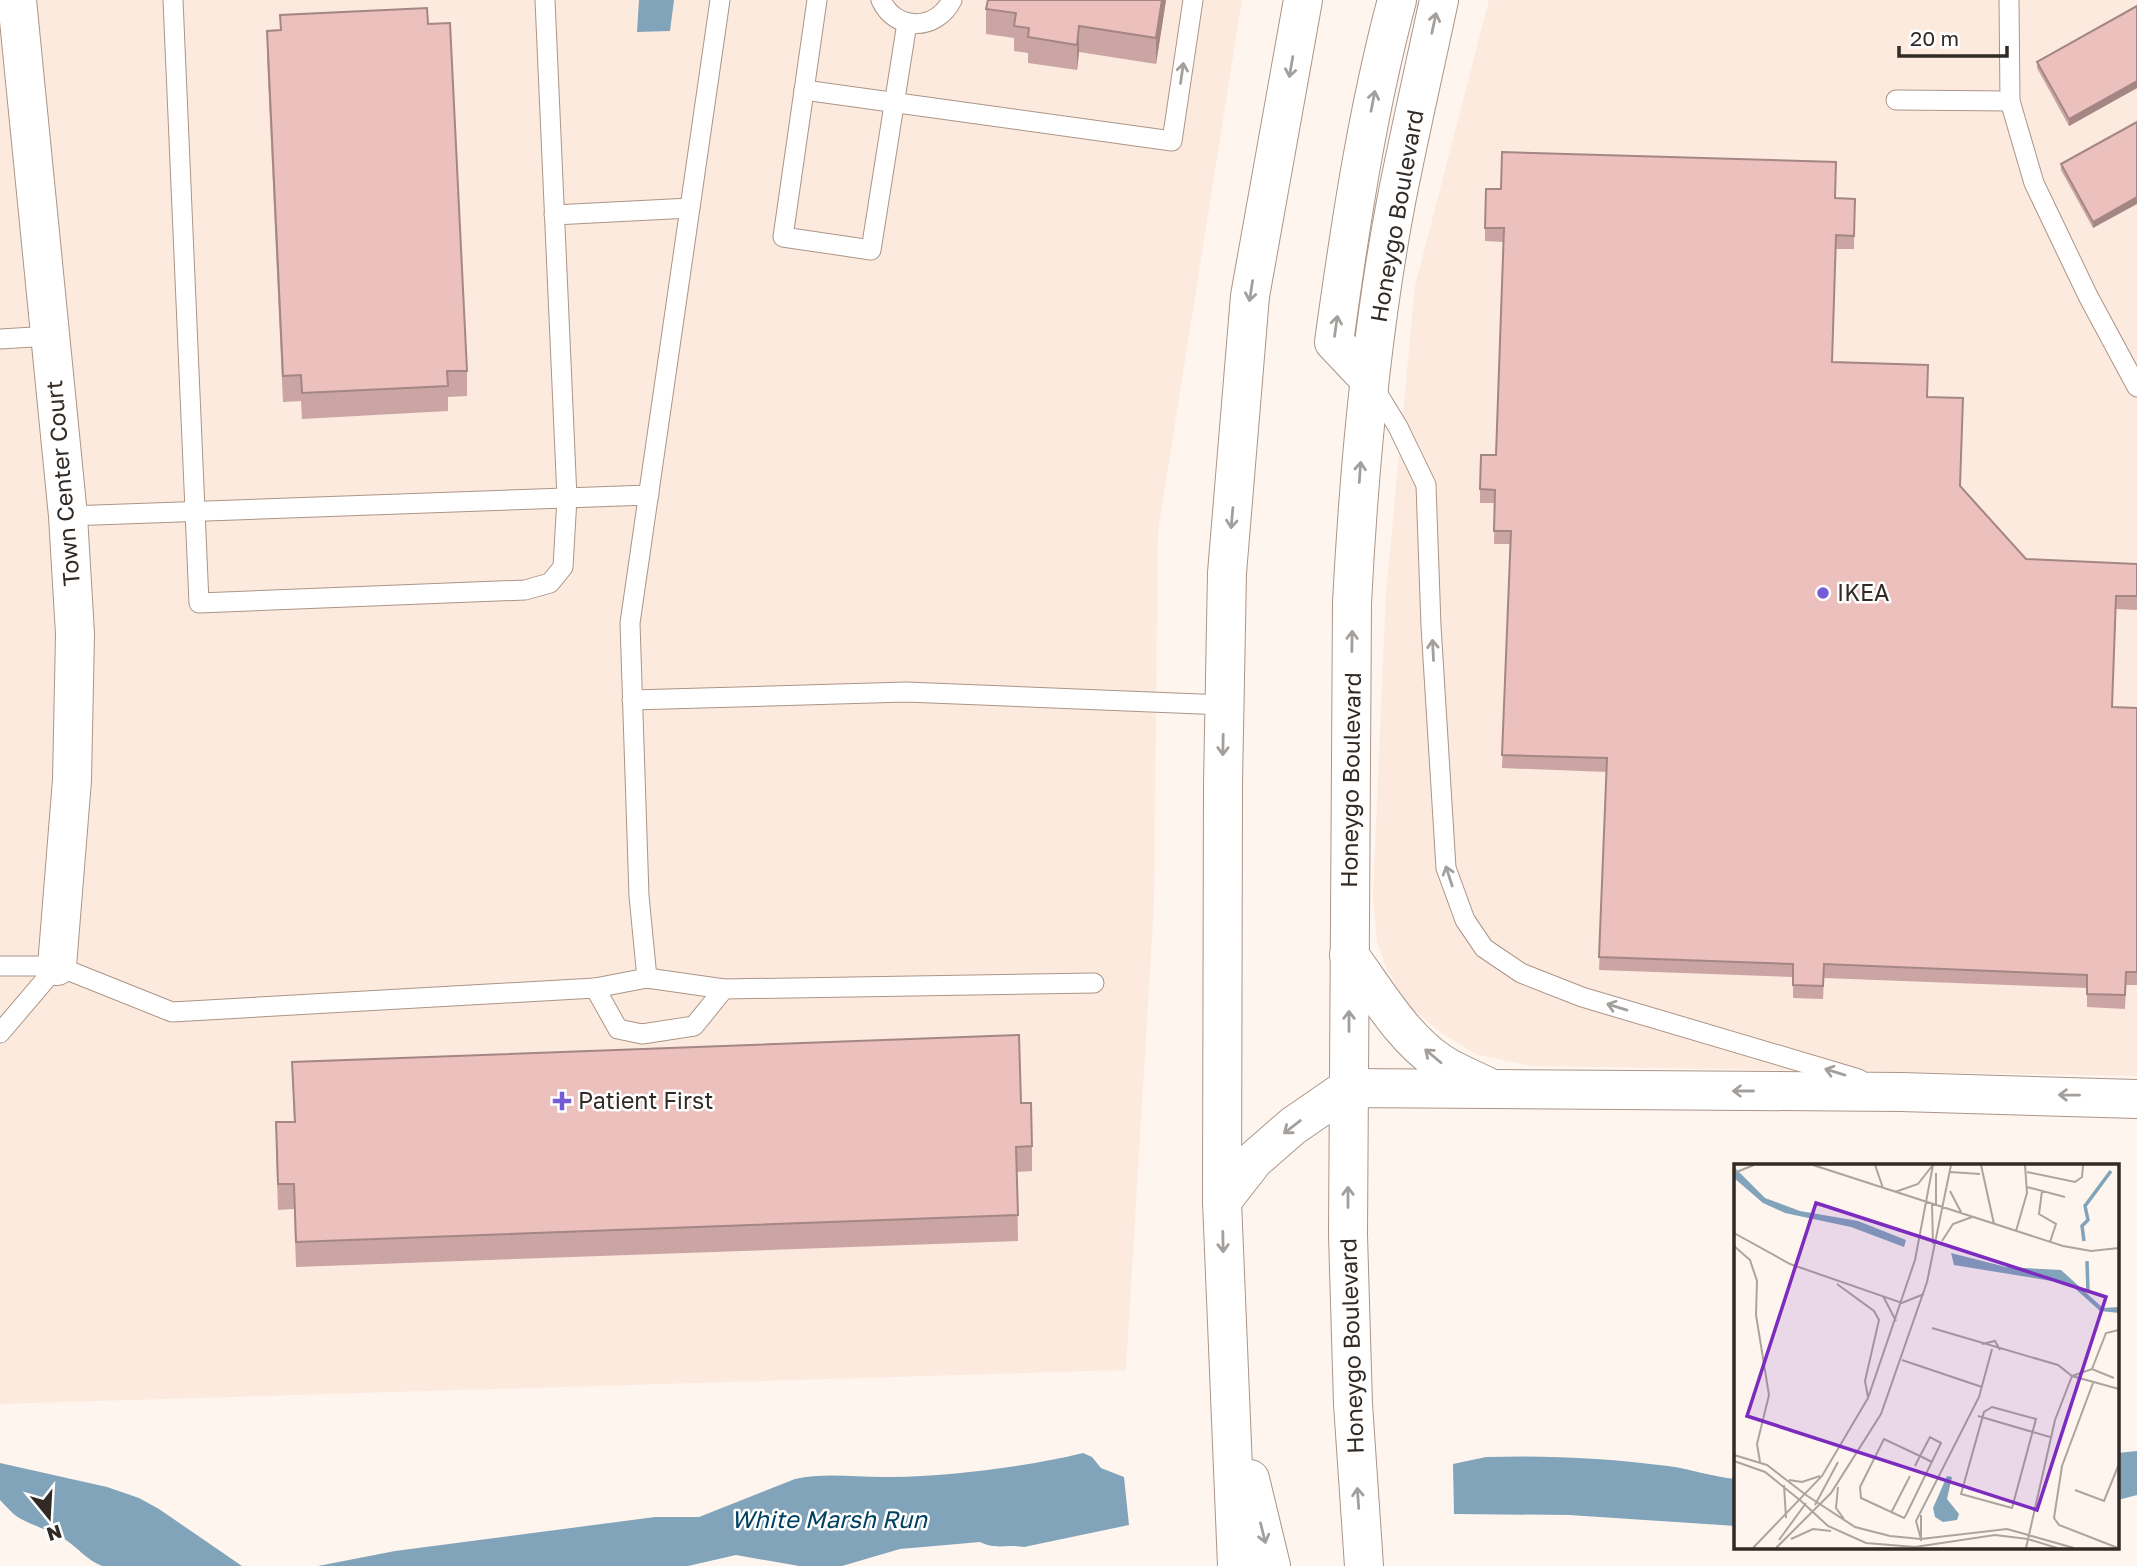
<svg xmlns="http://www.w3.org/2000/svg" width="2137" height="1566" font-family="'Golos Text',sans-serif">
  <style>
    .built { fill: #fdeade }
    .water { fill: #82a4ba }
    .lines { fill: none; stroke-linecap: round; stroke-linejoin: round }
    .lane-casing { stroke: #ab9587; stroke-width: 21 }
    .street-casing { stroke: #ab9587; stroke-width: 40 }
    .secondary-casing { stroke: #ab9587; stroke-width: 40 }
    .lane { stroke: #fff; stroke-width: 19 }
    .street { stroke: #fff; stroke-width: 38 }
    .secondary { stroke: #fff; stroke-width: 38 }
    .wall { fill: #caa5a3 }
    .shaded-wall { fill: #a48684 }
    .building { fill: #ebc0bd; stroke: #a48684; stroke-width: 2 }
    .oneway { stroke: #a39f9c }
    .poi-dot { fill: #755cd7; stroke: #fff; stroke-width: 2.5 }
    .labels { text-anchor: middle; stroke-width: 5; stroke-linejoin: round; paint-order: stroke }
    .street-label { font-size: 23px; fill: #322a24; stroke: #fff }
    .poi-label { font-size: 23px; fill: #322a24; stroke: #fff; text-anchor: start }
    .water-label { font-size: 24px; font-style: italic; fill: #014262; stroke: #fff }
    .inset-river { fill: none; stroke: #82a4ba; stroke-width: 3.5 }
    .inset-road { fill: none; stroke: #aca49e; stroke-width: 2 }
    .view { fill: #7b2cbf; fill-opacity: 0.15; stroke: #7b2cbf; stroke-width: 3.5 }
    .inset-edge { fill: none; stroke: #322a24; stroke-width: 3.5 }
  </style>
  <rect width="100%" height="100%" fill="#fef5ef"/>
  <g class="built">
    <path d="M0,0h1242l-84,532 -4,373 -28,465 -1126,34z"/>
    <path d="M1489,0h648v1076l-605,-10 -54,-11 -34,-20 -35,-29 -21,-34 -11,-30 -4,-47 13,-303 29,-306z"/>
  </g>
  <g class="water">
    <path d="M639,0h35l-4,31 -33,1z"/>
    <path d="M2137,1451v44l-19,5v-47z"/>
    <path d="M1083,1453l9,4 9,11 23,9 5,48 -105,22c-18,-3 -28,3 -44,-5l-80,7 -58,17h-43l-63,-11 -48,11h-370l77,-15 260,-34h44l96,-38c32,-7 63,-1 96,-2 60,-1 134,-10 192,-24z"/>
    <path d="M1486,1457c60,-2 122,1 182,9 23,3 45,11 68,13v47l-167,-11 -115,-1 -1,-50z"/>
    <path d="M0,1463l107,24 32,11 20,11 83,57h-140c-15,-6 -23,-17 -36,-26 -14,-9 -30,-13 -45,-21 -8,-4 -15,-13 -21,-19z"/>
  </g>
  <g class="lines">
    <defs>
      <g id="lane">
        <path d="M173,0l26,603 326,-13 25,-7 13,-16 4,-69 -22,-498"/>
        <path d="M817,0l-34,237 88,13 36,-227"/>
        <path d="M881,0c14,32 56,31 71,0"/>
        <path d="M2009,0l1,101 24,82 54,113 49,91"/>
        <path d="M804,90l368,51 21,-141"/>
        <path d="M1896,100l114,1"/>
        <path d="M554,215l136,-7"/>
        <path d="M0,339l50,-3"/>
        <path d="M1373,386l25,41 28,58 5,141 15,242 19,52 19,28 37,25 61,24 277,82"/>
        <path d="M68,516l581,-21"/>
        <path d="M632,700l274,-8 318,13"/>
        <path d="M0,966h57l115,46 423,-24 52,-10 77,11 370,-6"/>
        <path d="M647,978l-8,-82 -9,-273 90,-623"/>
        <path d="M595,988l23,41 24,5 52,-8 30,-37"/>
        <path d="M0,1033l57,-67"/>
      </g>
      <g id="street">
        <path d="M17,0l51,516 7,118 -3,146 -15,186"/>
        <path d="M1222,1201l32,-41 39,-34 55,-38 553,4 236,7"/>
      </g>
      <g id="secondary">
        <path d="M1369,379l-35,-37c16,-115 33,-230 63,-342"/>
        <path d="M1349,955c27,36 52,81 90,107 16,11 36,18 53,27"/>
        <path d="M1250,1479l21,87"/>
        <path d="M1237,1566l-15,-365 1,-418 4,-210 23,-277 53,-296"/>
        <path d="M1364,1566l-11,-162 -5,-169 4,-632c7,-136 19,-272 45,-406 13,-66 28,-131 42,-197"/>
      </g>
    </defs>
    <use href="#lane" class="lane-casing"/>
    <use href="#street" class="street-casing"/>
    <use href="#secondary" class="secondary-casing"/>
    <use href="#lane" class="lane"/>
    <use href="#street" class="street"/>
    <use href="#secondary" class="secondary"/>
  </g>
  <g class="wall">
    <path d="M1166,0l-10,64 -77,-12 -2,18 -49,-7v-10l-14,-2v-13l-28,-4v-25z"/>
    <path d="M2137,6v82l-68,38 -32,-58v-6z"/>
    <path d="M280,15l148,9 39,347v25l-19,1v14l-146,8 -1,-18 -18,1 -16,-345v-26l13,-1z"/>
    <path d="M2137,122l-44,106 -32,-58v-6z"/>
    <path d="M1835,198l20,1 -1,50h-18l-4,113 96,35 33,89 65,73 111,5v46l-21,-1 -4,98 25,1v277h-11l-1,24 -38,-2v-19l-263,-10 -1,21 -30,-1v-21l-194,-7 8,-198 -105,-4 8,-224h-16l1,-41h-15v-14l16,-34 7,-213 -18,-1v-13z"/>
    <path d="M292,1062l729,41 11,43v25l-15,1 1,69 -722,26 -2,-58 -16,1 -2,-62v-26h18z"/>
  </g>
  <g class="shaded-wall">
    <path d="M1162,0h4l-10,64v-26z"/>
    <path d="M1079,26v26l-2,18v-25z"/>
    <path d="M2137,81v7l-68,38v-7z"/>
    <path d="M2137,197v7l-44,24v-6z"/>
  </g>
  <g class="building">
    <path d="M988,0h174l-6,38 -77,-12 -2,19 -49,-8 1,-9 -15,-2 2,-13 -30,-4z"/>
    <path d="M2137,6v75l-68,38 -32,-57z"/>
    <path d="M427,8l1,16 22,-1 17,348h-20l1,15 -146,7 -1,-18 -18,1 -16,-345 14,-1 -1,-15z"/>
    <path d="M2137,122v75l-44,25 -32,-58z"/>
    <path d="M1502,152l334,10 -1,36 20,1 -1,37 -18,-1 -4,127 96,3 -1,32 36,1 -3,88 66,73 111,5v32h-21l-4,111 25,1v264h-11l-1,23 -38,-1v-19l-263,-11 -1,22 -30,-1v-21l-194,-7 8,-199 -105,-3 9,-224h-17l1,-41 -15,-1 1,-34h15l8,-227h-19l1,-39h15z"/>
    <path d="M1019,1035l2,68h10l1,43 -16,1 2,68 -722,27 -2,-58h-16l-2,-62h19l-3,-60z"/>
  </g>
  <defs><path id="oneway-shaft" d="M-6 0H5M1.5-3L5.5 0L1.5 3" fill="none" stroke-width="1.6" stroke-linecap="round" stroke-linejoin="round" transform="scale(1.75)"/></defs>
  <g class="oneway">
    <use href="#oneway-shaft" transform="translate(1434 23) rotate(-78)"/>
    <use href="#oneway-shaft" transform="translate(1291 67) rotate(100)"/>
    <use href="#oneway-shaft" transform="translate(1182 73) rotate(-82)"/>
    <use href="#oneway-shaft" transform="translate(1373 101) rotate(-79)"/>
    <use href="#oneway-shaft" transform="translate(1251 291) rotate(99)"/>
    <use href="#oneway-shaft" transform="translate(1336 326) rotate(-82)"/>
    <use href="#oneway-shaft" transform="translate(1360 472) rotate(-86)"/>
    <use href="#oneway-shaft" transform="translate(1232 518) rotate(95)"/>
    <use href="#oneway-shaft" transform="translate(1352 641) rotate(-89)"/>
    <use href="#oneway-shaft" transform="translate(1433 650) rotate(-93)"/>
    <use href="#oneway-shaft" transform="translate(1223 745) rotate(91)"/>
    <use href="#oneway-shaft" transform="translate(1449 876) rotate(-108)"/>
    <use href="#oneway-shaft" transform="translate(1617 1007) rotate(-163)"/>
    <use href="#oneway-shaft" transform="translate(1349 1021) rotate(-90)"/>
    <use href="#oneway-shaft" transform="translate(1433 1056) rotate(-140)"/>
    <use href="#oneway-shaft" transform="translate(1835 1072) rotate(-163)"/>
    <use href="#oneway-shaft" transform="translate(1743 1091) rotate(-180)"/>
    <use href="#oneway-shaft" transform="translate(2069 1095) rotate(-179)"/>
    <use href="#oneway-shaft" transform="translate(1292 1127) rotate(142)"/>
    <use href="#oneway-shaft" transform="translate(1348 1197) rotate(-90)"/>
    <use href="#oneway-shaft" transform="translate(1223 1242) rotate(89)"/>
    <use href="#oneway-shaft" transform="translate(1358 1498) rotate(-94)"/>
    <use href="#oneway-shaft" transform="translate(1263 1533) rotate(76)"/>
  </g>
  <g class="poi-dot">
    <circle cx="1823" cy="593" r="7"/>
    <path d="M558.5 1090.5h7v7h7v7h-7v7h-7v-7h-7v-7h7z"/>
  </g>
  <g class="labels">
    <g class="street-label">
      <text transform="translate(1397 216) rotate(-80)" y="8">Honeygo Boulevard</text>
      <text transform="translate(63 483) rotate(-95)" y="8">Town Center Court</text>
      <text transform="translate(1351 780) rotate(-89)" y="8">Honeygo Boulevard</text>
      <text transform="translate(1352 1346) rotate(-92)" y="8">Honeygo Boulevard</text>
    </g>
    <g class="poi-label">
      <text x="1837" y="601">IKEA</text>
      <text x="578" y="1109">Patient First</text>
    </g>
    <g class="water-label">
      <text x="829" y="1528">White Marsh Run</text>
    </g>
  </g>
  <g transform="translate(1734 1164)">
    <rect width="385" height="385" fill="#fef5ef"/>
    <path d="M0,3l31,31 35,13 58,10 48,19 -2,7 -53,-20 -66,-14 -22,-10 -29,-25zM217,89l55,14 55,3 42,38 16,-1v6l-19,-2 -30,-27 -116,-19zM213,312l5,1 -5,22 12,15 -2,6 -14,2 -8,-5 -2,-9z" fill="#82a4ba"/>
    <path class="inset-river" d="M350,77l-2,-15 6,-6 -3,-14 26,-35M353,97l1,31"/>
    <path class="inset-road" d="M79,1l250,81 28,5 28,-3M141,1l8,23M247,1l13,59M216,8l30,2M293,8l48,10 7,-5 1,-12M0,9l20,-8M202,9v32M293,23l38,10M216,27l12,23M308,27l-3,23 17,10 -6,18M161,28l23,-8 14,-18M198,40l1,40M282,67l11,-38 -2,-28M0,69l56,31 112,39 22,-9M208,77l11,-17 19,-7M0,82l16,14 7,21 -1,34 13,80 -12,49 3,18M103,120l37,27 5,9 -14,61 3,16M149,132l13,25M198,164l126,37 14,11 47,13M248,180l13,-3 5,9M168,196l80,27M358,205l14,-36 13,-3M338,212l20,-7 22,9M359,219l-31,83 -8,52 5,7 59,23M258,243l44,12 -24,89 -51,-14 23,-82zM244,252l72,21M0,291l33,10 39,30M0,297l31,11 36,29M181,302l5,-10 10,-19 11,6 -35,72 -2,3 -43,-20 -1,-11 24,-48 36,17 12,6M55,316l13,2 18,-6M50,321l2,33M104,323l-2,21 8,11M341,326l29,11 15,-37M72,331l49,32 35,9 31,3 86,-10 67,19M67,337l27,25 38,17 49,4 80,-12 33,4 29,9M81,341l23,-43M157,349l19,-37M57,375l22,-10 18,2M187,375l-5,-18 63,-124 13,-48M45,376l27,-37M187,377v-26M19,384l69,-72 46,-78 47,-138 18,-95M42,384l55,-55 50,-79 46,-132 24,-117M292,384l29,-128 17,-44"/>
    <path class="view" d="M82,39l290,94 -69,213 -290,-94z"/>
    <rect width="385" height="385" class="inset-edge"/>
  </g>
  <g transform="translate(49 1517) rotate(162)" stroke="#ffffff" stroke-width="5" paint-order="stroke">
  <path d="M0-5L12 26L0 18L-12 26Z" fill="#322a24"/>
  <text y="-10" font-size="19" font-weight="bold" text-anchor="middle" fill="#322a24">N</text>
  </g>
  <path d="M1899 46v10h108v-10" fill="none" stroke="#322a24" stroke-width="3.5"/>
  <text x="1910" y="46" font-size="21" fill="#322a24" stroke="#ffffff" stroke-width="5" paint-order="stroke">20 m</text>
</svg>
